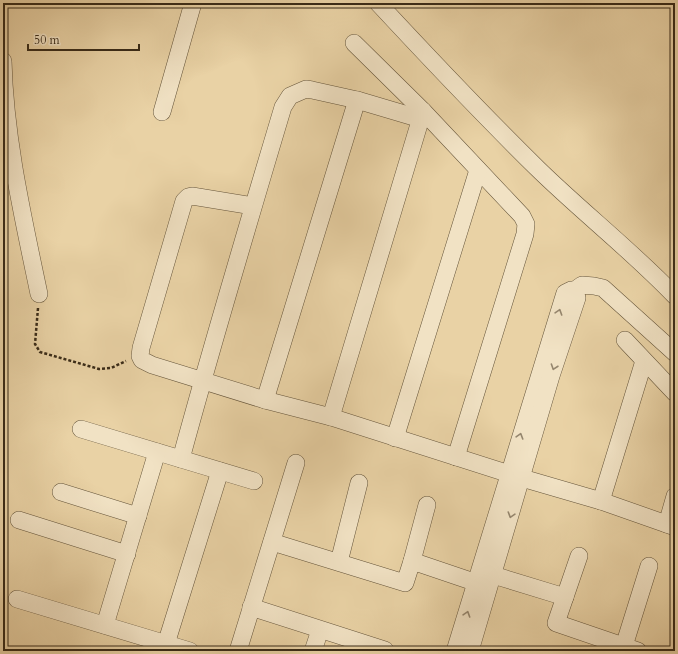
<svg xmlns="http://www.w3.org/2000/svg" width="678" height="654" font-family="Cardo,serif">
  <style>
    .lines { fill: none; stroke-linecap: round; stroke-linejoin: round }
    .street-casing { stroke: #65553b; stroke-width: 18 }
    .path { stroke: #392b18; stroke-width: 2.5; stroke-dasharray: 3 2; stroke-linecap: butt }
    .street { stroke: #f1e2c4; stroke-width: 17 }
    .oneway { stroke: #95866e }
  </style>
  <rect width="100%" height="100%" fill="#e9d2a5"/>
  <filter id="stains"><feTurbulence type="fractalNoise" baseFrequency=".005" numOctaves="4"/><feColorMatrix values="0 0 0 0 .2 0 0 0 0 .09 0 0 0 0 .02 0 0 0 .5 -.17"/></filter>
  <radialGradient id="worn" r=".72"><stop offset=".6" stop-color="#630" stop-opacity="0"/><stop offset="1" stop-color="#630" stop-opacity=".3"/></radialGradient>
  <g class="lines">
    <defs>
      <g id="street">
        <path d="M378,3c52,56 105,112 160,166 44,43 94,82 137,127"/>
        <path d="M354,43l69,68 99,105 4,8 -1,10 -69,223"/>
        <path d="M3,61c2,79 20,156 36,233"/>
        <path d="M162,112l31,-109"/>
        <path d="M253,206l-61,-10 -4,1 -4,4 -43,147 -1,8 2,4 10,5 113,35 66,17 191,61 79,23 74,26"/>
        <path d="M625,340l50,53"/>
        <path d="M265,400l92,-300"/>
        <path d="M331,417l92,-306"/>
        <path d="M81,429l173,52"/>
        <path d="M395,438l83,-268"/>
        <path d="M181,459c32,-118 67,-235 102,-352l7,-11 16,-7 6,1 45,10 64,19"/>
        <path d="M61,492l77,24"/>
        <path d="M601,501l43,-140"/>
        <path d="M19,520l108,34"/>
        <path d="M667,524l8,-28"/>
        <path d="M272,542l133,41 7,-22 65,22"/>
        <path d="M579,556l-23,67 82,28"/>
        <path d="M412,561l15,-56"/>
        <path d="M339,562l20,-79"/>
        <path d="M493,575l72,22"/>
        <path d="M17,599l173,52"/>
        <path d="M251,607l134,43 -1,1"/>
        <path d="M105,625l52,-173"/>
        <path d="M166,644l54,-173"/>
        <path d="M624,646l25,-80"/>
        <path d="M238,651l58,-188"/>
        <path d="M313,651l7,-21"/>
        <path d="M455,651l110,-358 6,-3h4l7,-5 12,1 9,2 72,65"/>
        <path d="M470,651l81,-275 26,-78 -2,-8"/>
      </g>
    </defs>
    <use href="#street" class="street-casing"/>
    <path class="path" d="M38,308l-3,36 5,8 59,17 12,-1 15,-7"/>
    <use href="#street" class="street"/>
  </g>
  <defs><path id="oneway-chevron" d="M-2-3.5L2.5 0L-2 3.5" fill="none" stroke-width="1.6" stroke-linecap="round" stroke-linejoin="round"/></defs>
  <g class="oneway">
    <use href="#oneway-chevron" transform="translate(559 312) rotate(-72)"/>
    <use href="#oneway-chevron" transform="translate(554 367) rotate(109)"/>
    <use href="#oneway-chevron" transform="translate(520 436) rotate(-73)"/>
    <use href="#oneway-chevron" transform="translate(511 515) rotate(107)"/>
    <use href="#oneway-chevron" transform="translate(467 614) rotate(-72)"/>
  </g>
  <rect width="678" height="654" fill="none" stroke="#e9d2a5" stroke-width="16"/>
  <rect x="4" y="4" width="670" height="646" fill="none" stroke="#392b18" stroke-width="2"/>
  <rect x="8" y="8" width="662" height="638" fill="none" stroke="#392b18"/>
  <path d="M28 44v6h111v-6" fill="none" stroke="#392b18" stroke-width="2"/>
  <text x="34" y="44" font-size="12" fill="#392b18" stroke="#f1e2c4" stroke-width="3" paint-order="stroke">50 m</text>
  <rect width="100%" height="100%" filter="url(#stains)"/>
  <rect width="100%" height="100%" fill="url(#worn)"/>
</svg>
